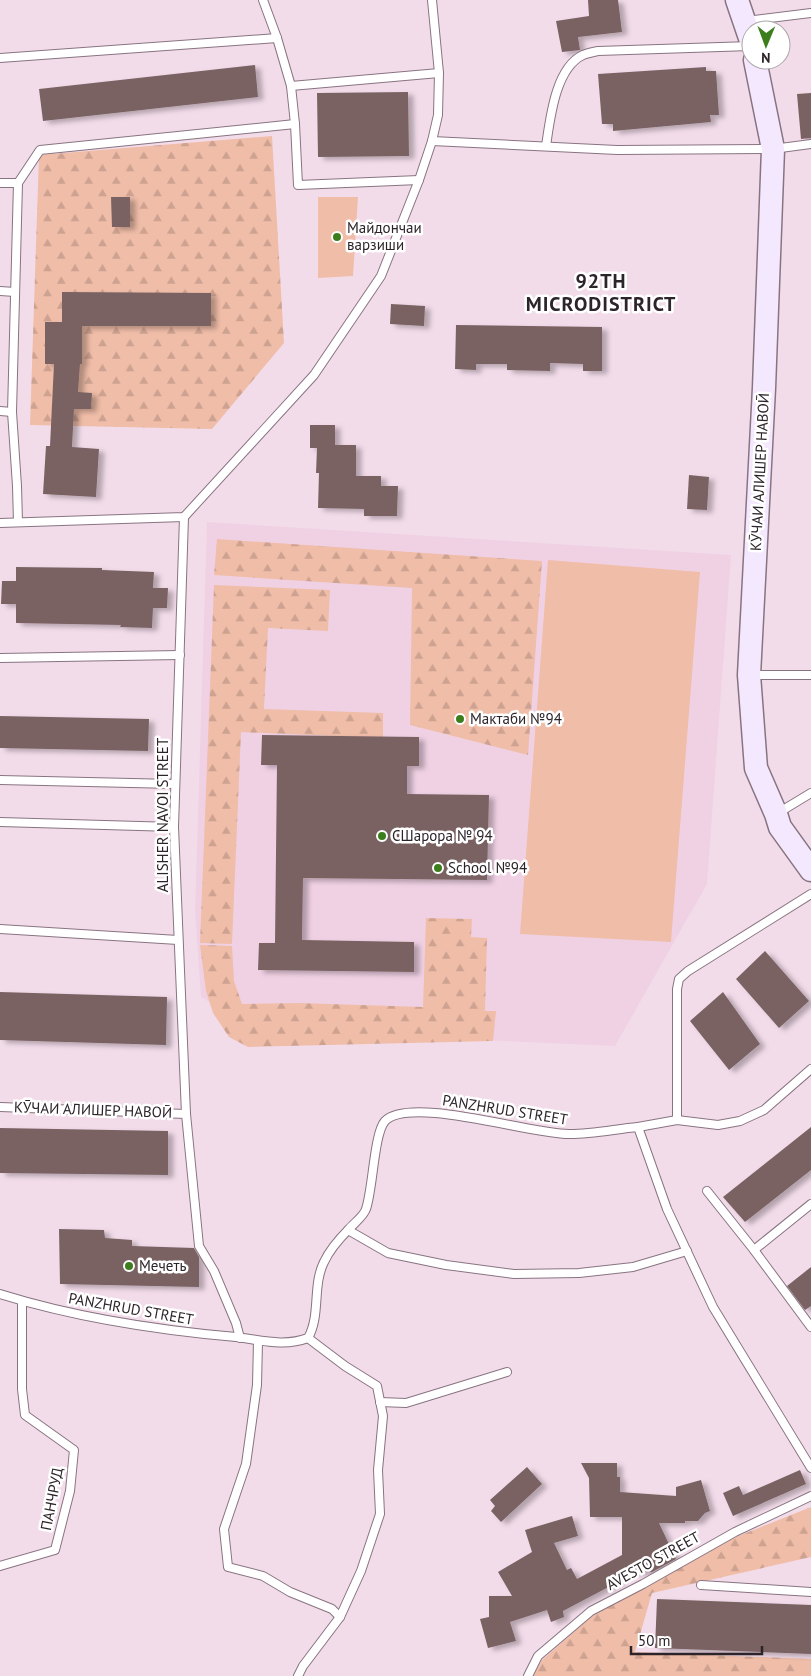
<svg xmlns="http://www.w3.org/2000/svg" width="811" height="1676" font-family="'PT Sans',sans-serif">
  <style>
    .built { fill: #f0d1e4 }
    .forest { fill: url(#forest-firs) }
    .pitch { fill: #f0bda8 }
    .building { fill: #7a6264; filter: url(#shadow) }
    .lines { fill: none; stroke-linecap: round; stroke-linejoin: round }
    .lane-casing { stroke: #887480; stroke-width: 10 }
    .secondary-casing { stroke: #887480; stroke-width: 25 }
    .lane { stroke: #fff; stroke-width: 8 }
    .secondary { stroke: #f4e8fe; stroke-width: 22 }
    .poi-dot { fill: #3c7e1e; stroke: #fff; stroke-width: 2 }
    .labels { text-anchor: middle; stroke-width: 5; stroke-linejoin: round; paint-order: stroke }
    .poi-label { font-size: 15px; fill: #2d2429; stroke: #fff; text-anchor: start }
    .street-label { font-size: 15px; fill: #2d2429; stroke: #fff }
    .district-label { font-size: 20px; font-weight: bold; letter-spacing: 1px; fill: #2d2429; stroke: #fff }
  </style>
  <defs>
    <pattern id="forest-firs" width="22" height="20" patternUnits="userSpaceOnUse" patternTransform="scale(1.25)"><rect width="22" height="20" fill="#f0bda8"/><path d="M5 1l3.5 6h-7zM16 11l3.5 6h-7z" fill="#cea291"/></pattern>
    <filter id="shadow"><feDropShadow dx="5.5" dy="3" stdDeviation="2.5" flood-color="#0004"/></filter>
  </defs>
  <rect width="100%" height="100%" fill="#f3dcea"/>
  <path class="built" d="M207,522l524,33 -24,329 -92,162 -360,-16 -54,-33 -6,-86z"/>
  <g class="forest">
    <path d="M272,136l12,207 -72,86 -182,-4 9,-270z"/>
    <path d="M217,539l325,22 -14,194 -118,-30 2,-137 -198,-13z"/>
    <path d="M214,585l116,5 -2,41 -60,-3 -4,81 119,4v25l-142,-6 -9,212 -32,-1z"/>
    <path d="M426,918l46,1 -1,18 16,1 -2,73h11l-3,30 -245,6 -19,-10 -16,-24 -7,-22 -6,-46 32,1 2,35 8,23 56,-1 125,4z"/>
    <path d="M811,1507v50l-159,36 -17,59 176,7v17h-278l9,-16 50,-44 144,-79z"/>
  </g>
  <g class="pitch">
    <path d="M318,197h40l-5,79 -35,2z"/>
    <path d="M548,560l152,12 -29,370 -151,-8z"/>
  </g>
  <g class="building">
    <path d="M588,0h30l4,32 -44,5 2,13 -18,2 -6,-31 33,-5z"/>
    <path d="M255,65l3,32 -215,24 -4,-32z"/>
    <path d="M706,67v4h10l3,44h-9l1,7 -98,9v-7h-11l-4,-50z"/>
    <path d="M408,92l1,64 -91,1 -1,-64z"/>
    <path d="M811,93v45l-10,1 -4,-45z"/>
    <path d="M111,197h19v30h-18z"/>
    <path d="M62,292l149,1v33h-129v38h-2l-2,28 14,1 -1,16h-17l-2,38 27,2 -3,48 -53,-3 3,-48h4l4,-82h-9v-42h17z"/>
    <path d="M391,304l34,2 -1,20 -34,-2z"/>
    <path d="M456,325l146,2v44h-19v-7l-33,-1v8l-43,-1v-6h-31v6l-21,-1z"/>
    <path d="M310,425h25v20h21v31h25v10h17l-1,30h-33v-7l-46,-1 1,-35h-3l1,-25h-7z"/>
    <path d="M689,475l20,2 -2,33 -20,-1z"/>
    <path d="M16,567l86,1v2l52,2 -1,16h15l-1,20h-14l-1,20 -32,-1 1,-2 -105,-2v-19h-15l1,-23h14z"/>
    <path d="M0,716l149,3 -1,32 -148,-3z"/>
    <path d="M262,735l157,2v29h-12v28l82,1 -2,85 -184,-2 -1,62 112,2v30l-156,-2 1,-27h16l2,-178h-16z"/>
    <path d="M765,951l44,50 -30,27 -43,-49z"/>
    <path d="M0,992l167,5 -1,48 -166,-5z"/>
    <path d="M723,992l37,52 -31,26 -39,-49z"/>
    <path d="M811,1127v43l-66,52 -22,-25z"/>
    <path d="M0,1128l168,3v44l-168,-2z"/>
    <path d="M59,1229l45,1 1,8 27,2v6l62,2 5,9v30l-139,-3z"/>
    <path d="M811,1267v39l-6,4 -18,-24z"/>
    <path d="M581,1463h36v14h3v15l56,4v-9l25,-7 9,31 -5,2 -7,8h-13v2h-26l17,36 -24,13h-36l4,9 -57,30 1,6 -13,5 -4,-12 -37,12 6,19 -28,7 -8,-29 9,-2v-21h23l-14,-24 34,-20 -7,-22 47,-14 6,20 -24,7 13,27 4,-2 6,11 45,-24v-38h-32l-1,-39z"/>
    <path d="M527,1467l15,17 -41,38 -10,-11 4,-5 -5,-6z"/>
    <path d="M800,1470l6,14 -73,32 -10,-23 16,-7 4,9z"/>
    <path d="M657,1599l154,6v49l-156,-6z"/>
  </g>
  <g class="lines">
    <defs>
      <g id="lane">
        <path d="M263,0l14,38 14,48 148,-13"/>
        <path d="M746,21l65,-8"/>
        <path d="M0,58l277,-20"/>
        <path d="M291,86l4,38 3,61 121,-5"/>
        <path d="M432,141l185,9 156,-1 38,-5"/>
        <path d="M546,146c4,-26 9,-78 37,-91 5,-2 10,-3 15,-4l153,-5"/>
        <path d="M0,183h18"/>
        <path d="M0,291l15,1"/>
        <path d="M0,411l12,1"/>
        <path d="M184,517l-10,310 12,287 13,132 15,25 22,52 4,15"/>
        <path d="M18,522l-1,-36 -5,-74 6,-229 22,-33 255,-26"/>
        <path d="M0,523l184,-6 130,-142 67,-99 38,-96 13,-39 6,-26 1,-42 -7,-73"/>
        <path d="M0,658l180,-3"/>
        <path d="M751,675h60"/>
        <path d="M0,780l175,4"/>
        <path d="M778,813l33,-20"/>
        <path d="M0,822l174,5"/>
        <path d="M0,929l178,11"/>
        <path d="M0,1107l186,7"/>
        <path d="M677,1120v-131l2,-10 9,-8 123,-77"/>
        <path d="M638,1127l39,-7 41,5 22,-4 24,-11 47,-41"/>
        <path d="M707,1191l47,59 57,77"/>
        <path d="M348,1230l40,23 58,12 68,9 65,-1 54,-6 54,-16"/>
        <path d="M754,1250l57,-46"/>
        <path d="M0,1294c77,24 156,36 236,43 25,3 48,10 72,1 13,-23 4,-52 16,-76 6,-13 15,-23 25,-33 5,-6 15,-13 17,-20 7,-20 8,-76 19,-88 25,-26 148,14 185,13 23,0 46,-5 68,-7l29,82 46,98 98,161"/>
        <path d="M258,1341l-1,44 -11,79 -22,65 4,38 35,9 27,16 42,17 8,8"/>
        <path d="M380,1402l26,1 101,-31"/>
        <path d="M0,1566l55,-16 15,-59 4,-41 -49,-35 -3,-26v-88"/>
        <path d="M701,1585l110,7"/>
        <path d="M298,1676l5,-10 37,-49 21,-46 19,-57 -2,-44 5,-54 -6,-30 -32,-20 -37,-28"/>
        <path d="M528,1676l10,-20 53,-45 52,-27 92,-52 76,-36"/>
      </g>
      <g id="secondary">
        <path d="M737,0l14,41"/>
        <path d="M755,60l18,89 -9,239 -15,287 7,93 20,46 4,13 31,43"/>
      </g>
    </defs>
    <use href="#lane" class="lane-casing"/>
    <use href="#secondary" class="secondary-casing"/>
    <use href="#lane" class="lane"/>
    <use href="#secondary" class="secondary"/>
  </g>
  <g class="poi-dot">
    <circle cx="337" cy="237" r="5"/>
    <circle cx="460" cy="719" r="5"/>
    <circle cx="382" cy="836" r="5"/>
    <circle cx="438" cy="868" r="5"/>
    <circle cx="129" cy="1266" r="5"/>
  </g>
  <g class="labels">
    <g class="poi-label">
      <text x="347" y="233">Майдончаи<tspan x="347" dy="17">варзиши</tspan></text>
      <text x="470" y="724">Мактаби №94</text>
      <text x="392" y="841">СШарора № 94</text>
      <text x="448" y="873">School №94</text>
      <text x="139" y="1271">Мечеть</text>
    </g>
    <g class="street-label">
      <text transform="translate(760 472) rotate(-87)" y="5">КӮЧАИ АЛИШЕР НАВОӢ</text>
      <text transform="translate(163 815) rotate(-90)" y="5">ALISHER NAVOI STREET</text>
      <text transform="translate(93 1110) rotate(2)" y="5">КӮЧАИ АЛИШЕР НАВОӢ</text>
      <text transform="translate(505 1110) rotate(9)" y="5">PANZHRUD STREET</text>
      <text transform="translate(131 1309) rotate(10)" y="5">PANZHRUD STREET</text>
      <text transform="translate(52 1499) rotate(-79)" y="5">ПАНЧРУД</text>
      <text transform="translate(653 1561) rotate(-29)" y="5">AVESTO STREET</text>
    </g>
    <g class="district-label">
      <text x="601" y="288">92TH<tspan x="601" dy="23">MICRODISTRICT</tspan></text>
    </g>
  </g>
  <g transform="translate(766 45) rotate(181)"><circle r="24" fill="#ffffff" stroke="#aba7a9"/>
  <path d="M0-4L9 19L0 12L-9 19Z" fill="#3c7e1e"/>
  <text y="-8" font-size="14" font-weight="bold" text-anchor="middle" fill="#2d2429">N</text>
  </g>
  <path d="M631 1646v8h131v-8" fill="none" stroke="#2d2429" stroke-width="2.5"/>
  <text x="638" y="1646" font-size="15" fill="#2d2429" stroke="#ffffff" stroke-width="4" paint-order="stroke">50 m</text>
</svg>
